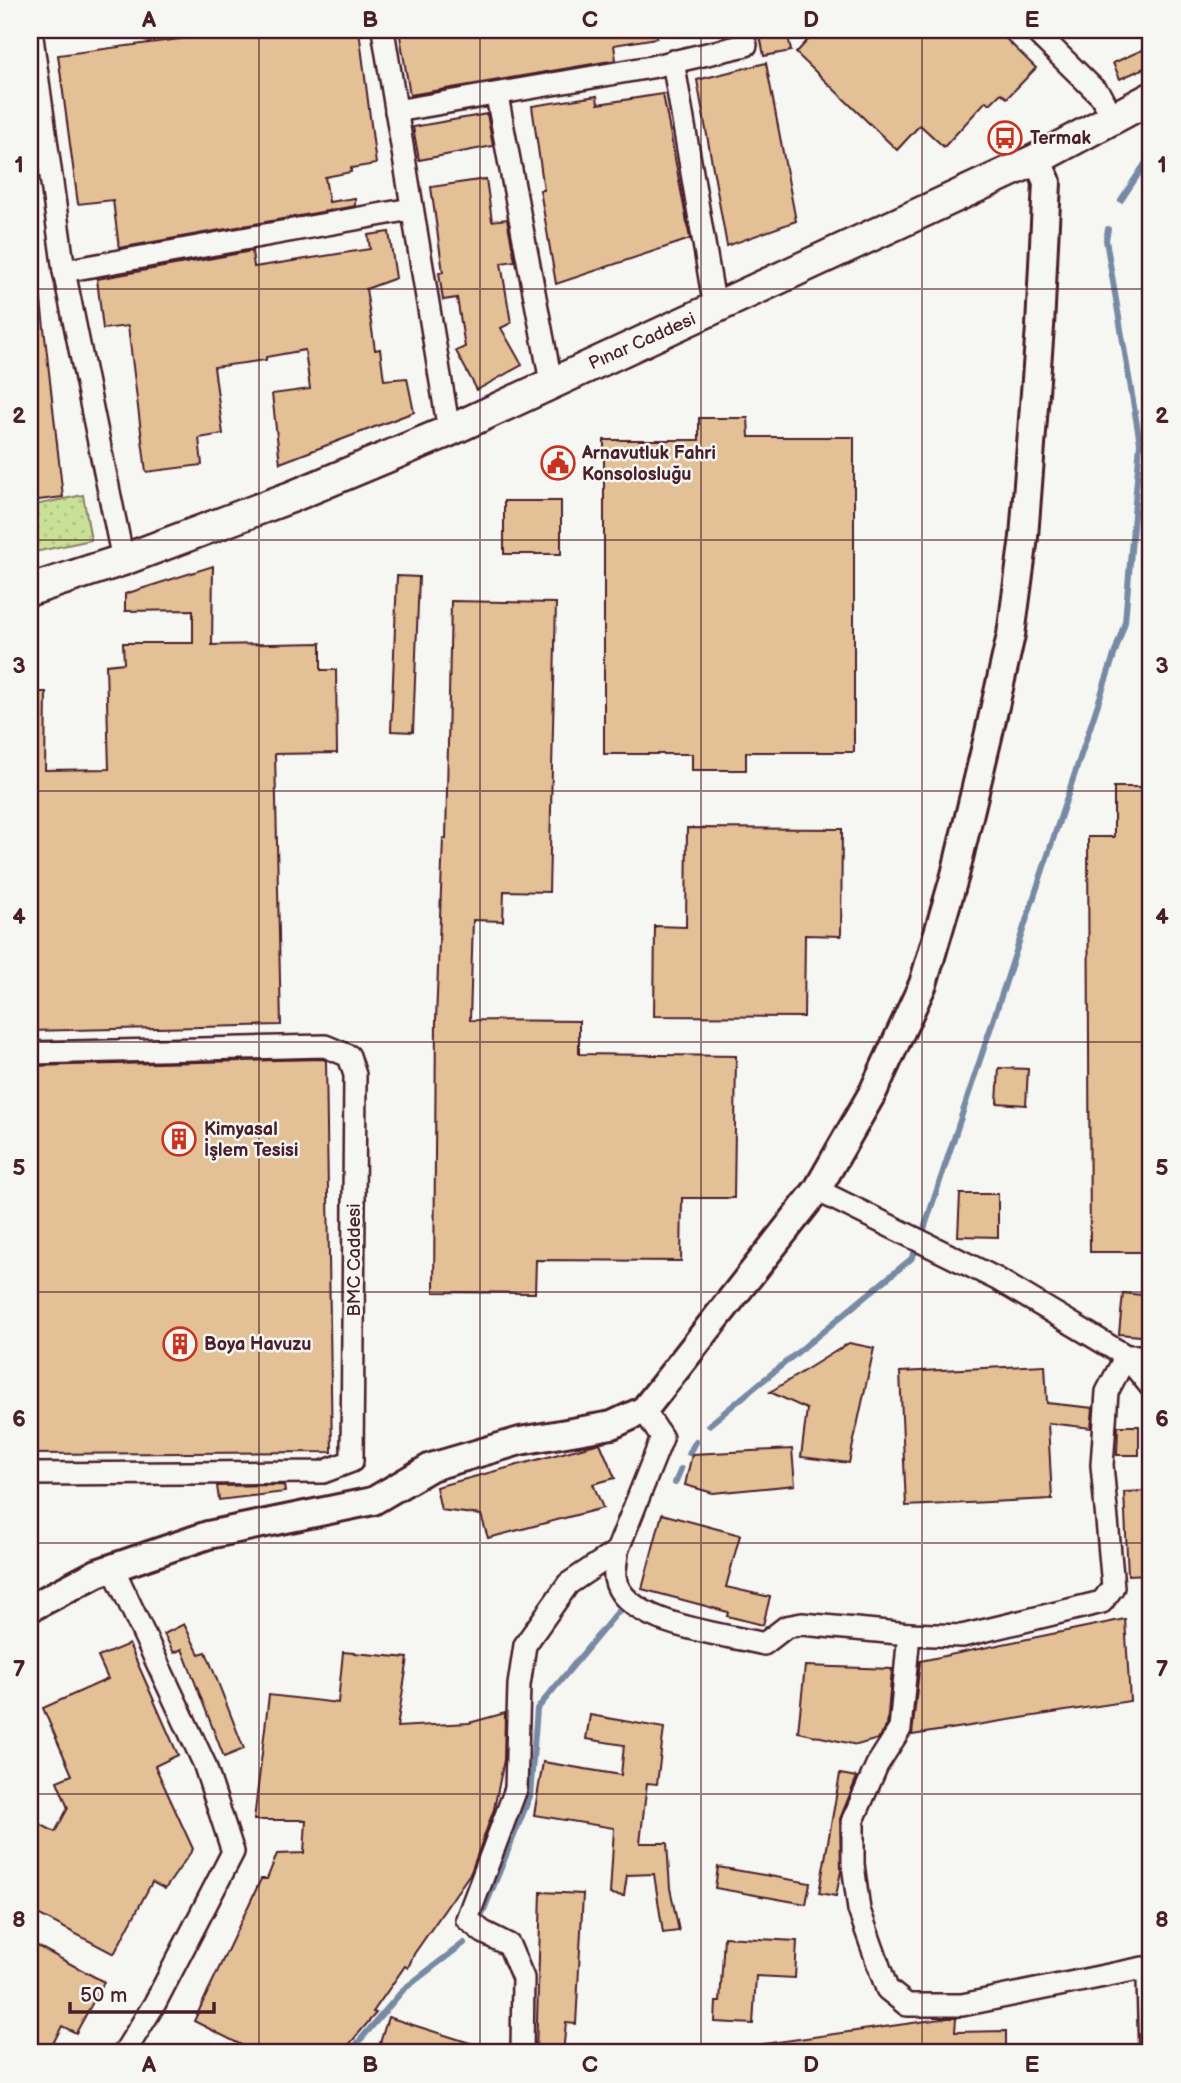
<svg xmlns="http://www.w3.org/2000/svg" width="1181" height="2083" font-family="'Balsamiq Sans',sans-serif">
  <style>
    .green { fill: url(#green-dots); stroke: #8a8061; stroke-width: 2 }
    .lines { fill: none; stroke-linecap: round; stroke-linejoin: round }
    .stream { stroke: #778aa4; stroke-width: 6 }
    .building { fill: #e3c095; stroke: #4a1f2b; stroke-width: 2 }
    .minor-casing { stroke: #4a1f2b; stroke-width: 26 }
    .tertiary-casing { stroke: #4a1f2b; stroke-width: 32 }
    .secondary-casing { stroke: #4a1f2b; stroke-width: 35 }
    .minor { stroke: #f6f6f2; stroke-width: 21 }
    .tertiary { stroke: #f6f6f2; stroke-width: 26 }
    .secondary { stroke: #f6f6f2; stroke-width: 30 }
    .grid { fill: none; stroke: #4a1f2b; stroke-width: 2; stroke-opacity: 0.55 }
    .labels { text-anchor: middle; stroke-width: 5; stroke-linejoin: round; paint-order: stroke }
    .poi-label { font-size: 18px; font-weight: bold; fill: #4a1f2b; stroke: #f6f6f2; text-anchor: start }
    .street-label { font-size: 18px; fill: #4a1f2b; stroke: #f6f6f2 }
    .neatline { fill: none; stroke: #4a1f2b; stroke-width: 2.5 }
    .grid-label { font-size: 23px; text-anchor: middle; font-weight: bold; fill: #4a1f2b }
  </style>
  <defs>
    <pattern id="green-dots" width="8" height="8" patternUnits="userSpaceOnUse" patternTransform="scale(1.75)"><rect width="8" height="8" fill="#c9e197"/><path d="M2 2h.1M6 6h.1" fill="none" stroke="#aec182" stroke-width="1.8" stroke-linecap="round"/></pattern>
  </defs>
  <rect width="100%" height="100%" fill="#f6f6f2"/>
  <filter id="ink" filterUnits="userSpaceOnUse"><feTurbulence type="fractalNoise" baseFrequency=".0143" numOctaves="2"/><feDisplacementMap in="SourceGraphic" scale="14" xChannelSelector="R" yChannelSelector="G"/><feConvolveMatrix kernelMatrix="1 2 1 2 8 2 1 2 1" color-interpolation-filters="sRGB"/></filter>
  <g filter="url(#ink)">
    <path class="green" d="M83,495l8,45 -61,13v-47z"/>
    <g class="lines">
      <g class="stream">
        <path d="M1121,200l30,-45"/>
        <path d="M924,1229l201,-607 15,-179 -34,-203 2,-11"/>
        <path d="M709,1425l202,-166 5,-9"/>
        <path d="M689,1453l7,-12"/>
        <path d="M675,1483l6,-14"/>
        <path d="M479,1922l51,-126 7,-87 84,-101"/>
        <path d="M349,2053l55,-64 60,-46"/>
      </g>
    </g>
    <g class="building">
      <path d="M248,30h111l17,134 -25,4v4l-26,5 4,25 26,-4v8l-236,42 -6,-48 -35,4 -20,-149z"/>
      <path d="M399,30h257l1,8 -43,7 2,15 -206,35z"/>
      <path d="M759,30h28l4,21 -27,5z"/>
      <path d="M817,30h180l39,38 -29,30 -6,-5 -11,11 -4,-3 -42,46 -24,-22 -23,25 -101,-97z"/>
      <path d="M1151,46v19l-31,14 -7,-16z"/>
      <path d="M766,63l30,158 -69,25 -30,-166z"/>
      <path d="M663,94l27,145 -134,45 -16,-94h4l-12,-84 65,-10 1,8z"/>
      <path d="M487,114l6,32 -74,14 -6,-33z"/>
      <path d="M486,179l6,42 15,-2 8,42 -14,2 10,60 -10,5 21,37 -45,25 -21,-39 9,-4 -8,-49 -14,2 -4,-27 4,-1 -12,-85z"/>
      <path d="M389,232l7,46 -30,11 9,61 5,-1 4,31 23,-2 7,34 -134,51 -8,-69 38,-5 -5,-39 -39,7v3l-52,7 9,67 -24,4 3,27 -56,7 -18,-146 -25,3 -6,-50 155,-28 2,16 116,-18 -2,-14z"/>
      <path d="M30,292h10l23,205 -33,4z"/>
      <path d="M699,418h49l1,19h105v315h-108v18h-54v-16h-88v-314h95z"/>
      <rect x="504" y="501" width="57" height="53"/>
      <path d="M213,566l-1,79 109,-2v27h15l1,83 -62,1 6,271 -251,6v-339h16l-1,78 64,-1 -3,-104 18,-2 -1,-20h70v-33l-68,1v-17z"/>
      <path d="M397,576l22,1 -6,155 -22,-1z"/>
      <path d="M451,601l105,2 -7,289 -45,-1 -1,30 -30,-1 -3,100 109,1v33l157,2 -2,142h-52l-1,63 -145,-1 -1,33 -101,-1 2,-272 7,-182 3,1z"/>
      <path d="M1114,787h37v465h-61l-2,-415h26z"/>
      <path d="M687,828l155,1 -1,107 -36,-1 -1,82 -150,-1 1,-90 31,1z"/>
      <path d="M323,1059l3,2 6,391 -302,2v-388z"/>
      <path d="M999,1068l29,1 -2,36 -29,-2z"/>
      <path d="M960,1194h38v43l-40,-1z"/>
      <path d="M1123,1293l28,3v41l-32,-3z"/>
      <path d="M849,1343l25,5 -25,115 -48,-6 6,-48 -37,-17z"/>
      <path d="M1045,1365l2,38 46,5 -2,20 -43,-5 4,76 -146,7 -6,-134z"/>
      <path d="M1118,1426h21v29h-22z"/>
      <path d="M600,1443l15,35 -22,6 10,24 -115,30 -7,-23 -40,-5 -5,-23z"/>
      <path d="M792,1449l3,36 -82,8 -28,-8 7,-31z"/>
      <path d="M284,1485l1,7 -66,8 -2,-14z"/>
      <path d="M1146,1491l4,83 -22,1 -4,-83z"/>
      <path d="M662,1514l78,21 -14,52 44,10 -7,28 -36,-9 1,-4 -86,-23z"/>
      <path d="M1125,1619l5,82 -218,34 8,-74z"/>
      <path d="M184,1624l15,30 7,-2 38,97 -20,8 -42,-108 -8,4 -10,-19z"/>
      <path d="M129,1644l49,111 -23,11 38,83 -28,40 -13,-7 -38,72 -84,-44v-91l25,13 13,-24 -11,-27 15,-6 -29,-67 65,-29 -10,-22z"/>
      <path d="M343,1652l65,6 -11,69 72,-4 36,-10 -1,47 -10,49 -23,63 -57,82 -6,14 -3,-2 -32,46 3,1 -34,40h-85l-63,-32 67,-142h6l10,-25 27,-1 2,-33h-52l15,-125 69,8z"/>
      <path d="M805,1666l87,3 -5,56 -9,14 -21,6 -59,-13z"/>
      <path d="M590,1715l74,13 -7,56 -10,-1 -7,60h27l3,45 9,43 -16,2 -9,-59 -27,1 -3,21 -14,-2 4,-66 -80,-13 9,-53 78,13 3,-30 -38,-6z"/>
      <path d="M840,1774l17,3 -17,42 1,52 -5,25 -17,-3z"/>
      <path d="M718,1867l92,16 -4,21 -91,-16z"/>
      <path d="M541,1892l42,2 -7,130 -10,-1 -3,30h-27z"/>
      <path d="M724,1937l73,4 -2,37 -39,-2 -3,48 -38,-2 1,-20h4z"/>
      <path d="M30,1942l74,40 -28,51 -14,-7 -14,27h-18z"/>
      <path d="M388,2017l104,33 -1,3h-114z"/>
      <path d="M948,2018h8l-1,14 51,-1v22h-242l-1,-9z"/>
    </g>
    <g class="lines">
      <defs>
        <g id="minor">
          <path d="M31,30l33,241 59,289"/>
          <path d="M383,30l66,401"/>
          <path d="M1034,30l68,67 11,22"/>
          <path d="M673,61l42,247"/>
          <path d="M497,96l54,286"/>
          <path d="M396,111l255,-44 95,-22"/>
          <path d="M64,271l347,-62"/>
          <path d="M30,1053l295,-7 24,10 6,19 -3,386 -29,11 -293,2"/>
          <path d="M817,1190l180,89 129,77h25"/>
          <path d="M617,1551c0,8 -3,19 -2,27 8,47 111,56 149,66l22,-17 16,-3 107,10"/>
          <path d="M113,1568l91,195 29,89 -78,151 -31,50"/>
          <path d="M522,2053l1,-75 -14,-33 -26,-13 -16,-13 49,-130 3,-104 6,-40 43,-61 49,-33 45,-113 -18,-28"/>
          <path d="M1150,2053l-2,-73 -5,-12 -181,37h-55l-20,-16 -28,-79 -6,-46v-44l24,-55 23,-36 9,-95 53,2 140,-34 11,-15 -11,-122 5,-73 19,-36 25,31"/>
        </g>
        <path id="tertiary" d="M30,1608l67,-35 111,-38 165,-34 58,-34 89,-26 92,-16 32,-15 173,-220 56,-98 50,-108 32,-109 33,-138 23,-102 13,-98 16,-210 7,-145 -10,-23"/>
        <path id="secondary" d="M30,590l93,-30 168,-63 158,-66 588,-272 114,-61"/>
      </defs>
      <use href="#minor" class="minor-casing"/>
      <use href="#tertiary" class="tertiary-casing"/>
      <use href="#secondary" class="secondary-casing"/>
      <use href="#minor" class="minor"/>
      <use href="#tertiary" class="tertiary"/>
      <use href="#secondary" class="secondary"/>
    </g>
  </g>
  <path class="grid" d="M259,30v2023M480,30v2023M701,30v2023M922,30v2023M30,289h1121M30,540h1121M30,791h1121M30,1042h1121M30,1292h1121M30,1543h1121M30,1794h1121"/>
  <defs>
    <symbol id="bus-ring" viewBox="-11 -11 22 22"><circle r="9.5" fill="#f6f6f2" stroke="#c8321e" stroke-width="1.5"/><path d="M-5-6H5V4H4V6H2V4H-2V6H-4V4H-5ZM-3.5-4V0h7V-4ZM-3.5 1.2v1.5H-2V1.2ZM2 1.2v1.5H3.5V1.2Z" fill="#c8321e"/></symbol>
    <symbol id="civic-ring" viewBox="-11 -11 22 22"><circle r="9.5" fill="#f6f6f2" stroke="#c8321e" stroke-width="1.5"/><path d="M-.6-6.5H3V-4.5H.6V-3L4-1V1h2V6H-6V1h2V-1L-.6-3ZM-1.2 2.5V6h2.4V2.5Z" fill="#c8321e"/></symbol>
    <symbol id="building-ring" viewBox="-11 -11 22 22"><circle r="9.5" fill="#f6f6f2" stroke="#c8321e" stroke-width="1.5"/><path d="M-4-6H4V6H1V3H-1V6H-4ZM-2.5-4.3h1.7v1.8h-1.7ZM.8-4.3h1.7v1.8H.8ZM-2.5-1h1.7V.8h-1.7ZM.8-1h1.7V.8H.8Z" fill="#c8321e"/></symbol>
  </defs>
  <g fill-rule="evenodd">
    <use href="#bus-ring" x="986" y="119" width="38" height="38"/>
    <use href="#civic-ring" x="539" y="444" width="38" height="38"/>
    <use href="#building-ring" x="160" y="1120" width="38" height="38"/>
    <use href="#building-ring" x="161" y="1325" width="38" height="38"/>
  </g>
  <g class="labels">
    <g class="poi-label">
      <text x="1030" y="144">Termak</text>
      <text x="582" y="459">Arnavutluk Fahri<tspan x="582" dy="21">Konsolosluğu</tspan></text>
      <text x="204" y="1135">Kimyasal<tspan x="204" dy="21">İşlem Tesisi</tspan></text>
      <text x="204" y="1350">Boya Havuzu</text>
    </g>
    <g class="street-label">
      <text transform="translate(642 341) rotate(-24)" y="6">Pınar Caddesi</text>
      <text transform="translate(354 1260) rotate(-90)" y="6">BMC Caddesi</text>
    </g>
  </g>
  <rect width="1181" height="2083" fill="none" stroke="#f6f6f2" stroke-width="77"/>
  <path d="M70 2002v10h144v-10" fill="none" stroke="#4a1f2b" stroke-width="3.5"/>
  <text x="80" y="2002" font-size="21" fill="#4a1f2b" stroke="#f6f6f2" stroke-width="5" paint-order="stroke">50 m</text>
  <rect x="38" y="38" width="1104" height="2006" class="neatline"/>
  <g class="grid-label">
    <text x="149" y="27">A</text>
    <text x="370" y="27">B</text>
    <text x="590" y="27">C</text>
    <text x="811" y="27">D</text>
    <text x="1032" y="27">E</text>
    <text x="19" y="172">1</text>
    <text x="1162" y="172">1</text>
    <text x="19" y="423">2</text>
    <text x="1162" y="423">2</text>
    <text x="19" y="673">3</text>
    <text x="1162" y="673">3</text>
    <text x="19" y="924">4</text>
    <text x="1162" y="924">4</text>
    <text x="19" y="1175">5</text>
    <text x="1162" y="1175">5</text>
    <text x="19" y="1426">6</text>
    <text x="1162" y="1426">6</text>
    <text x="19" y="1676">7</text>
    <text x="1162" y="1676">7</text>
    <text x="19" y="1927">8</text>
    <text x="1162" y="1927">8</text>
    <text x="149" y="2072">A</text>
    <text x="370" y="2072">B</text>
    <text x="590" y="2072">C</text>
    <text x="811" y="2072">D</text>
    <text x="1032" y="2072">E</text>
  </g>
</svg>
